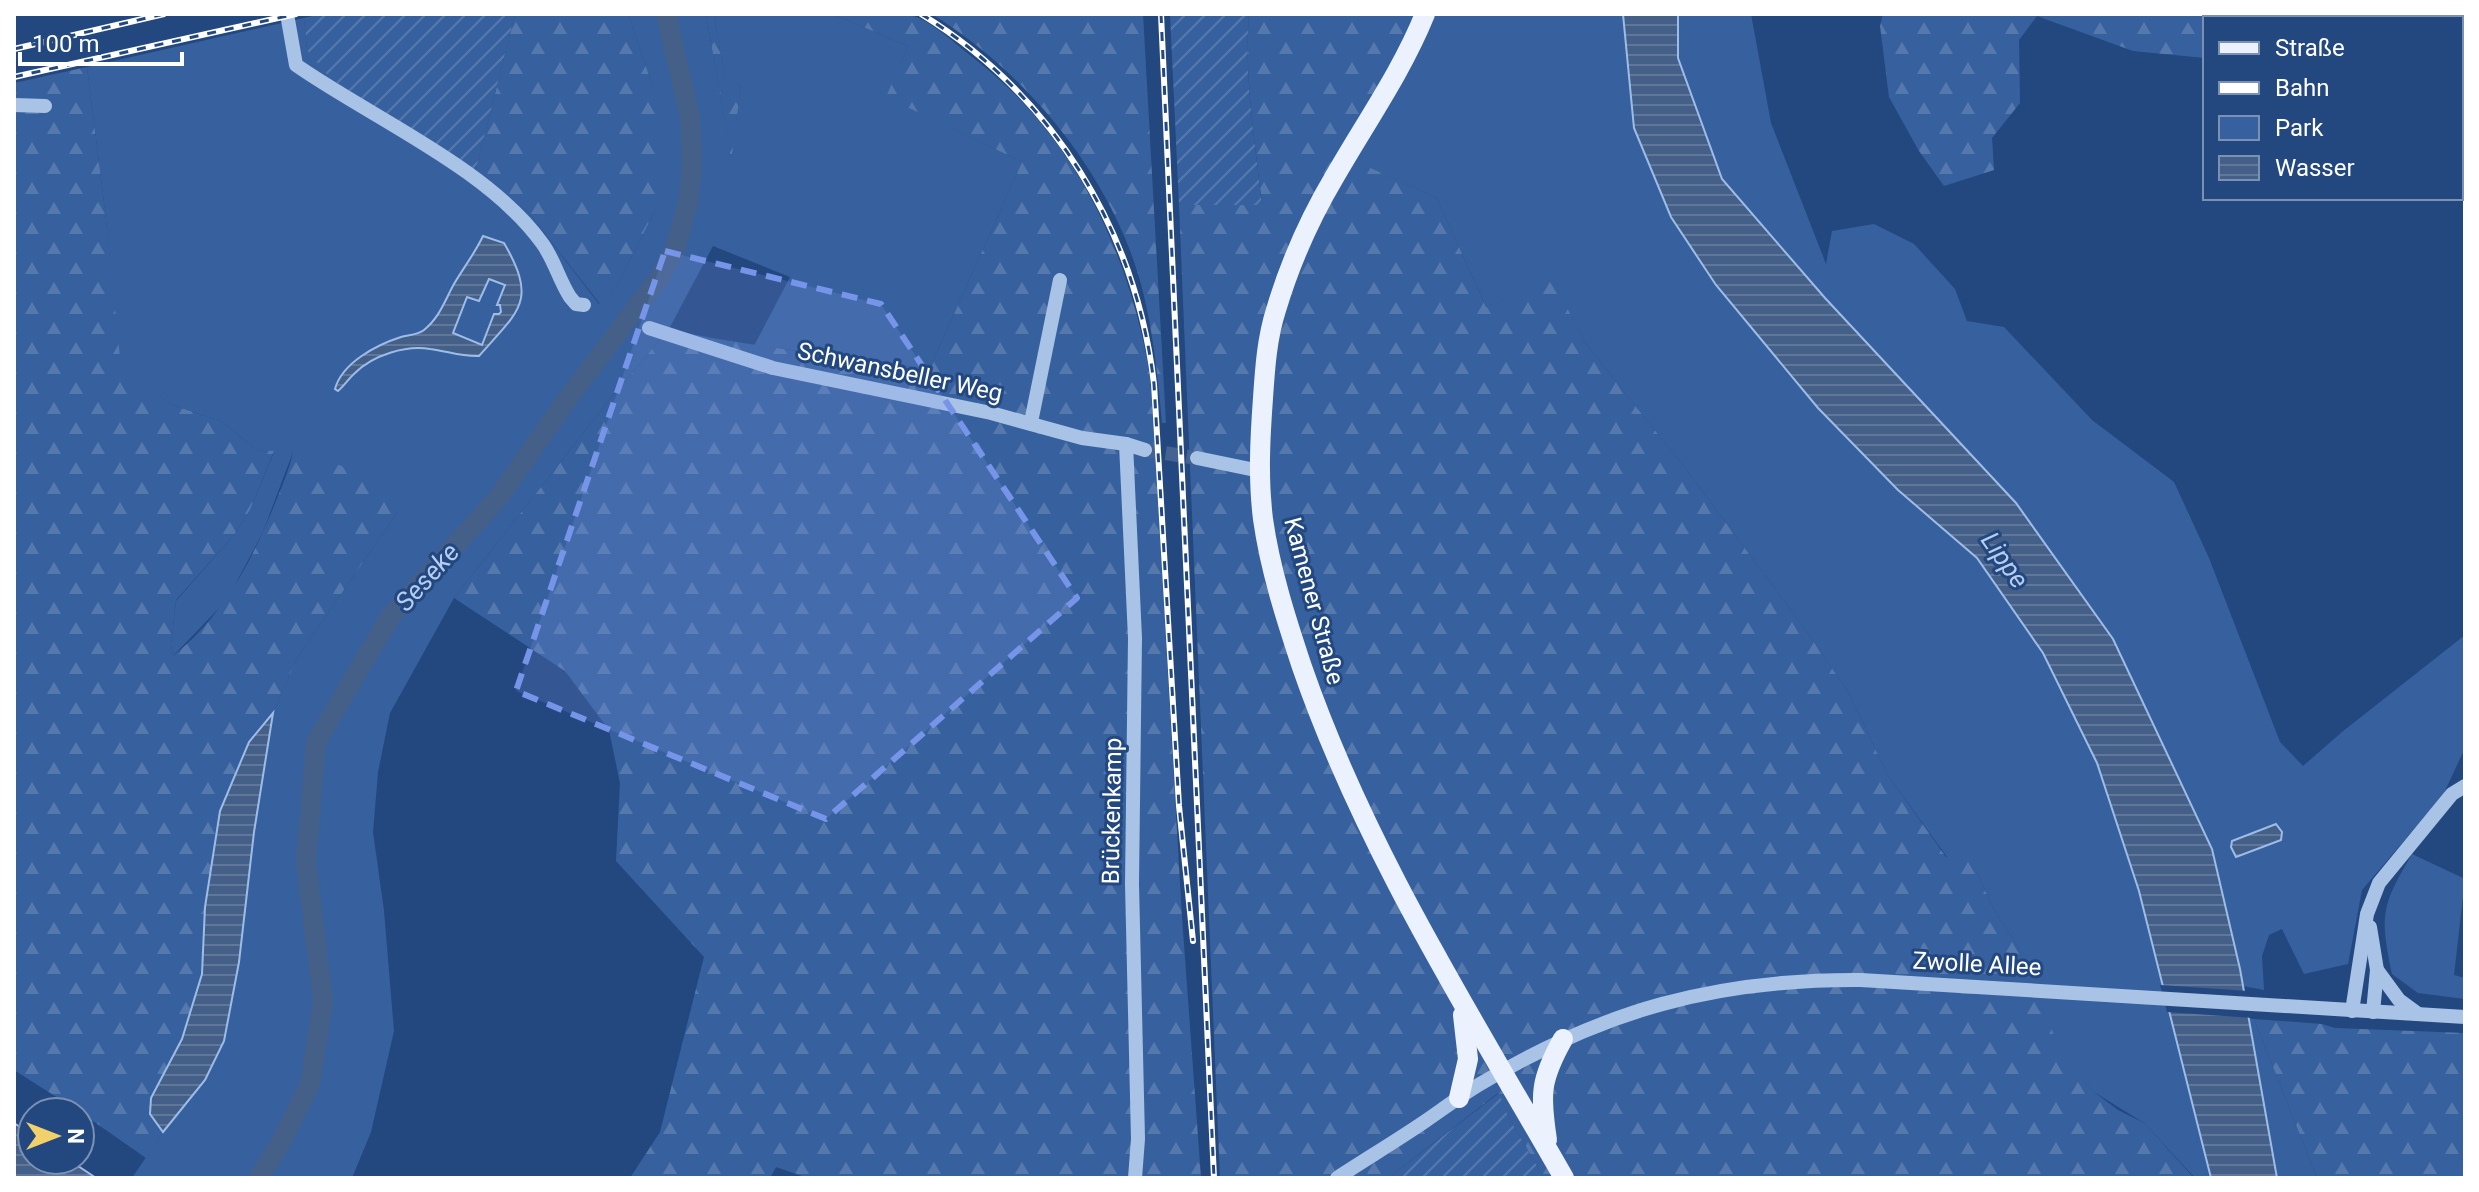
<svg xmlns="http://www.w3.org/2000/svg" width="2479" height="1192" font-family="Roboto,sans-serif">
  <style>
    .green { fill: #37619e }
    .forest { fill: url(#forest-firs) }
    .garden { fill: url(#garden-furrows) }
    .water { fill: url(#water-rules); stroke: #9dbde8; stroke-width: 2; fill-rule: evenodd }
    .pier { fill: #234880 }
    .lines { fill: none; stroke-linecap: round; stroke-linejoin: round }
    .river { stroke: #445f88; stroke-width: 20 }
    .minor-tunnel { stroke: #446393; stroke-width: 14; stroke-dasharray: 14 7; stroke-linecap: butt }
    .minor { stroke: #a9c3e7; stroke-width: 14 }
    .major { stroke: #ebf1fd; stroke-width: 20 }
    .rail-casing { stroke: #fff; stroke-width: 6 }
    .rail { stroke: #234880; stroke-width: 3; stroke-dasharray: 9; stroke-linecap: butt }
    .marked { fill: #7795e8; fill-opacity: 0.2; stroke: #7795e8; stroke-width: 6; stroke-dasharray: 16 10; stroke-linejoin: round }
    .labels { text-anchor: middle; stroke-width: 6; stroke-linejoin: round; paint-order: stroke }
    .street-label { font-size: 24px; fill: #fff; stroke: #234880 }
    .water-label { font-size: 26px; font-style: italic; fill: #b5cdee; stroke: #234880 }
  </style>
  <defs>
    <pattern id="forest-firs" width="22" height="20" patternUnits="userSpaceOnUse" patternTransform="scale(2)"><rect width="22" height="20" fill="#37619e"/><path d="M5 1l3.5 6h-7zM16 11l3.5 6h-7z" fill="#5579ad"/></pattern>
    <pattern id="garden-furrows" width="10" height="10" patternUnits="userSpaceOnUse" patternTransform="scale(2)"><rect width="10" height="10" fill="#37619e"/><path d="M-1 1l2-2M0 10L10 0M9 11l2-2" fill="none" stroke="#5579ad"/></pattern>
    <pattern id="water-rules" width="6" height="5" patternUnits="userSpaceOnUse" patternTransform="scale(2)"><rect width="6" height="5" fill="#445f88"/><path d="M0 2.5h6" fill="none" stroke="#60779a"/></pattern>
  </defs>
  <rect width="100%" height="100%" fill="#234880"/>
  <g class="green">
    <path d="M628,14h78l25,142 10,-71 -15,-1 -11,-62 1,-8h116l76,32 -21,51 135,65 -93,208 -64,-12 -111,-12 36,-69 -77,-31 -44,83 -59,70 -156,199 -64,115 -12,59 -5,60 11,79 10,120 -23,101 -19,46h-220l31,-46 42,-52 49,-248 19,-119 24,-55 100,-145 -104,-61 -30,80 -36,68 -54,56 -2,-12 5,-43 58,-66 16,-25 24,-58 -17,-2 -36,-29 -49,-16 -52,-37 -15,-158 -18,-143 217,-49 3,32 221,162 71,92 18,-19 38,-74 -3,-127z"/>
    <path d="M1419,14h204l11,114 37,89 45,68 102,123 80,82 79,68 66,95 54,110 42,128 72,287h-16l-51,-55 -50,-31 -32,-35 -44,-110 -25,-39 -16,-36 -30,-15 -60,-83 -38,-81 -39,-57 -121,-163 -103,-129 -34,-64 -66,27 -49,-109 -94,-42z"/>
    <path d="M1678,14h73l20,109 55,141 6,-33 42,-7 40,20 41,45 12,32 37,6 88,93 82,62 35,76 71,184 23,24 39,-34 123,-97v113l-22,47 -81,95 -14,74 -44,10 -22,-45 -13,6 -7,21 2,34 -21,-4 -31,-137 -99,-210 -97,-136 -191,-205 -103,-120 -44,-120z"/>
    <path d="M2412,854l53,25 -11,96 11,3v21l-47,-6 -26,-19c-12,-60 -11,-67 20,-120z"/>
    <path d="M2249,1018l5,1 63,159h-40z"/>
  </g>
  <g class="forest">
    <path d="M515,14h113l24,70 11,52 -8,75 -38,74 -17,19 -72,-92 -53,-39z"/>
    <path d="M706,14h10l-1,8 11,61 15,2 -11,85v-18z"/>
    <path d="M832,14c19,0 64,-4 79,1 24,8 45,30 65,45 95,74 148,182 171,299 5,25 5,53 7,78l28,480 19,261h-393l-32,-11 -6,11h-140l30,-46 44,-175 -88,-96 4,-78 -11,-53 -44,-59 -111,-73 156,-199 59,-70c86,20 174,25 260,41l93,-208 -136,-65 22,-51z"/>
    <path d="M932,14h211l23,409h-4c-4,-46 -9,-94 -21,-139 -30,-109 -114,-211 -209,-270z"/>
    <path d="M1249,14h170l-75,142 93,42 49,109 66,-28 34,65 103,129 121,163 39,57 38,81 59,83h20l10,13 17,38 25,39 45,110 31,35 24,18 26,13 50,55h-650l-36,-62 -10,-23 -110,85h-168l-41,-973 83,-1c-7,-63 -18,-127 -13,-190z"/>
    <path d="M1883,14h396l1,4h-75v40l-72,-7 -96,-35 -18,24 1,63 -28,35 2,32 -50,16 -25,-35 -30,-54 -9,-71z"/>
    <path d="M87,67l18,143 16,158 51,37 49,16 36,29 17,1 -24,59 -16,25 -58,65 -5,44 2,12c49,-39 78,-93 101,-150 7,-18 15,-35 19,-54l26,4 40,18 38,39 -100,145 -24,55 -24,29 -29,69 -15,96 -3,67 -20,65 -31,59 -1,16 13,18 -17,26 -66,-46 -66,-42v-987z"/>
    <path d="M2254,1019l68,5 13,4 130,5v145h-148z"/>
  </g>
  <g class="garden">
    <path d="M322,14h193l-40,159 -145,-95 -23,-28 -3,-32z"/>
    <path d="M1170,14h79c-5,64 6,127 13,191h-83z"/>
    <path d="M1499,1093l9,23 36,62h-156z"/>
  </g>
  <g class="water">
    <path d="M1623,14h55v44l44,121 103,119 191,205 97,136 99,210 28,120 37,209h-66l-72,-287 -42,-128 -54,-110 -66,-95 -79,-68 -80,-82 -102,-123 -45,-68 -37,-89z"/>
    <path d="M483,236l21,7c34,59 15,67 -25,113 -17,1 -32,-5 -49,-7 -24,-4 -57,6 -75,24 -6,5 -10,12 -17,18l-3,-2c7,-26 41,-44 66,-52 7,-2 17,-2 23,-7 16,-13 21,-30 30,-46 10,-17 21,-31 29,-48zM489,279l16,6 -8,20h3l1,7 -2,2h-5l-12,31 -29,-12 14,-36 12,4z"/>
    <path d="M273,713l-19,119 -15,130 -15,79 -19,39 -42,52 -13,-18 1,-16 31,-59 20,-65 3,-67 15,-96 29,-69z"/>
    <path d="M2276,824l6,8 -1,8 -45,17 -5,-10 1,-6z"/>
    <path d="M14,1123l18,12v25h37l27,18h-82z"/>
  </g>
  <path class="pier" d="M2160,985l88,6 5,27 -86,-6z"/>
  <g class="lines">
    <path class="river" d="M258,1178l21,-32 31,-62 13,-82 -17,-140 10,-120 74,-125 108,-119 67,-96 94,-124 16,-29 13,-47 4,-35 -2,-50 -24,-103"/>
    <path class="minor-tunnel" d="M1145,450l52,8"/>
    <g class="minor">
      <path d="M287,14l9,51c76,53 192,103 246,178 12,16 17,37 28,54l6,7 8,1"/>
      <path d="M14,105l31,1"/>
      <path d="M649,328l124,40 218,45 91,25 44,6 19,6"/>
      <path d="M1031,422l29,-142"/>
      <path d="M1126,444l9,194 -3,246 6,255 -3,39"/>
      <path d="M1197,458l63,13"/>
      <path d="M2370,927l7,43 -4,42"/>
      <path d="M2377,970l22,30 19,14"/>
      <path d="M2352,1011l15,-97 12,-31 73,-89 13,-8"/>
      <path d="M1337,1178c29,-19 59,-37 87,-56 19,-13 36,-26 56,-38 124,-74 236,-105 381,-104l604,37"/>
    </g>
    <g class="major">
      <path d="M1425,14c-23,57 -59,108 -90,162 -25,42 -45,87 -59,134 -9,28 -11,58 -13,88 -3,41 -5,81 0,121 7,50 23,100 39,148 63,182 167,345 262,511"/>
      <path d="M1459,1098l9,-39 -5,-44"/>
      <path d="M1547,1140c-7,-46 -7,-60 16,-101"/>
    </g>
    <defs>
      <g id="rail">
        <path d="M921,14c132,81 215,217 233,370l25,422 14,135"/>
        <path d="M1161,14l53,1164"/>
        <path d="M14,49l150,-35"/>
        <path d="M14,77l282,-63"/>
      </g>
    </defs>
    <use href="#rail" class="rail-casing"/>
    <use href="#rail" class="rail"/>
  </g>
  <path class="marked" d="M665,251l216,53 196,294 -251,221 -310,-128z"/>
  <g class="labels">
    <g class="street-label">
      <text transform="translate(900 372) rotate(12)" y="8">Schwansbeller Weg</text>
      <text transform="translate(1314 601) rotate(75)" y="8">Kamener Straße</text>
      <text transform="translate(1112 811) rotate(-89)" y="8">Brückenkamp</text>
      <text transform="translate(1977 964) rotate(3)" y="8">Zwolle Allee</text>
    </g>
    <g class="water-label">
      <text transform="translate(2005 560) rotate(55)" y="9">Lippe</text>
      <text transform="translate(427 577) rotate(-48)" y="9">Seseke</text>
    </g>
  </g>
  <rect width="2479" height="1192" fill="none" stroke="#ffffff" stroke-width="32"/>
  <rect x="2203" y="16" width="260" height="184" fill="#234880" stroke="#7b91b3" stroke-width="2"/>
  <rect x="2219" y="42" width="40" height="12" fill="#ebf1fd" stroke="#7b91b3" stroke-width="2"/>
  <text x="2275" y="56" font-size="24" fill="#ffffff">Straße</text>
  <rect x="2219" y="82" width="40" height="12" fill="#ffffff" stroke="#7b91b3" stroke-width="2"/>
  <text x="2275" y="96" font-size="24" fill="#ffffff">Bahn</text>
  <rect x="2219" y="116" width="40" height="24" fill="#37619e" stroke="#7b91b3" stroke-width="2"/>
  <text x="2275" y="136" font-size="24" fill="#ffffff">Park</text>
  <rect x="2219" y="156" width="40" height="24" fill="url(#water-rules)" stroke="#7b91b3" stroke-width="2"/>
  <text x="2275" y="176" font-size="24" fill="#ffffff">Wasser</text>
  <g transform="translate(56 1136) rotate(90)"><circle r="38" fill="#234880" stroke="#7b91b3" stroke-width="2"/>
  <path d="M0-6L14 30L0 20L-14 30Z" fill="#f2d16c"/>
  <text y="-12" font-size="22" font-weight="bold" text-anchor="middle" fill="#ffffff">N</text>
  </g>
  <path d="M20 52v12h162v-12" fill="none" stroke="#ffffff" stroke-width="4"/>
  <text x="32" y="52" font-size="24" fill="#ffffff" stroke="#234880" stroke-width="6" paint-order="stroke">100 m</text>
</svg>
